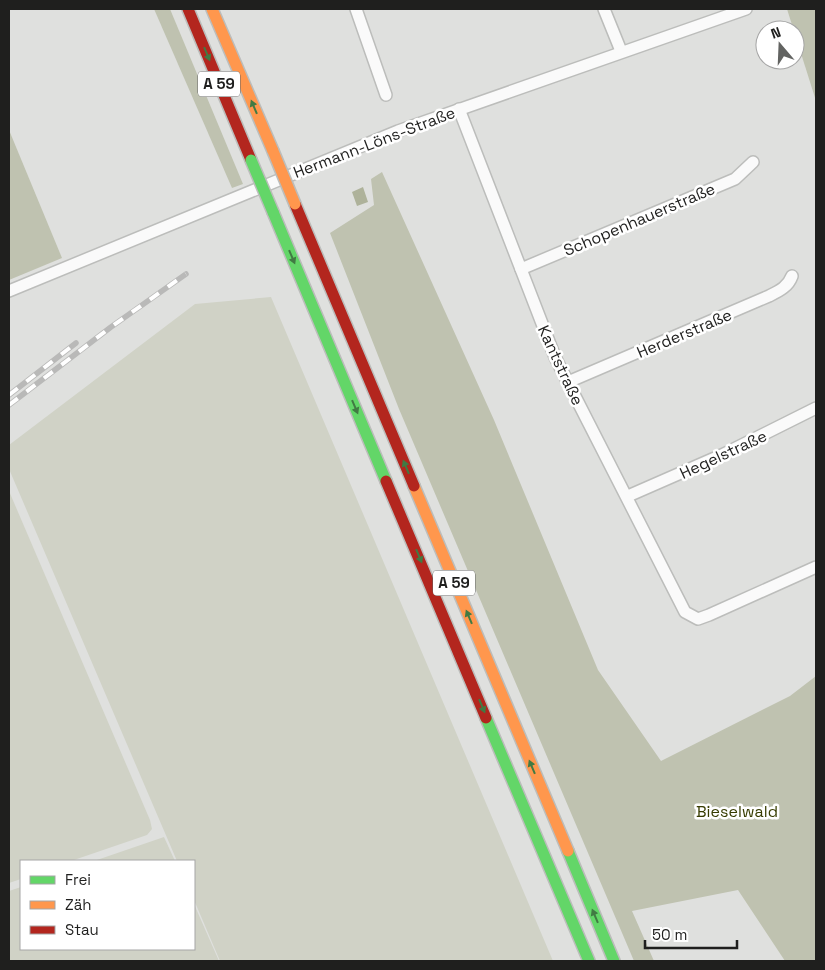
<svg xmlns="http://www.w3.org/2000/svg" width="825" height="970" font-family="'Space Grotesk',sans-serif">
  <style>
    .green { fill: #d0d2c6 }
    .forest { fill: #bfc2b0 }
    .water { fill: #aeb29a }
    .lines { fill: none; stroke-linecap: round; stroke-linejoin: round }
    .street-casing { stroke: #bcbdbb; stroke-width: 14 }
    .fast-casing { stroke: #bcbdbb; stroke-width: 14 }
    .slow-casing { stroke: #bcbdbb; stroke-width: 14 }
    .jam-casing { stroke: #bcbdbb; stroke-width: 14 }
    .street { stroke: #fafafa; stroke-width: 11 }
    .fast { stroke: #63d668; stroke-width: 11 }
    .slow { stroke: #ff974d; stroke-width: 11 }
    .jam { stroke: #b3261e; stroke-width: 11 }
    .rail-casing { stroke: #b9b9b8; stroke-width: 5.5 }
    .rail { stroke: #fff; stroke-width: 4; stroke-dasharray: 11; stroke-linecap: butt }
    .fast-bridge-casing { stroke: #bcbdbb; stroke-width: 14; stroke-linecap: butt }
    .slow-bridge-casing { stroke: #bcbdbb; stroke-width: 14; stroke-linecap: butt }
    .fast-bridge { stroke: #63d668; stroke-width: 11 }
    .slow-bridge { stroke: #ff974d; stroke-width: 11 }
    .oneway { fill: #417a43 }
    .labels { text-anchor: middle; stroke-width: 5; stroke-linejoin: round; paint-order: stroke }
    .shield { fill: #fff; stroke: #626262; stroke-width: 1 }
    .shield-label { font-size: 15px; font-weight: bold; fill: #1f1f1e }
    .street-label { font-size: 16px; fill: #1f1f1e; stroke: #fff }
    .park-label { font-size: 16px; fill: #373c01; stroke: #fff }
  </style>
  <rect width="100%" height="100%" fill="#dfe0de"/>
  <g class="green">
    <path d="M271,297l282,664h-333l-26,-61v-39h-17l-168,-392v-24l186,-141z"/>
    <path d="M9,491l141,329 2,9 -5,6 -76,26h-50v18l-12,4z"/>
    <path d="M164,837l11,24h-81z"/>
    <path d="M21,887v62h173v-45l25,57h-210v-70z"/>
  </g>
  <g class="forest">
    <path d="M154,9h16l73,175 -11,4z"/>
    <path d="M787,9h29v92z"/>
    <path d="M9,130l53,128 -53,22z"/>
    <path d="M382,172l112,248 104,250 63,91 129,-65 26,-20v285h-31l-47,-71 -106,21 22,50h-20l-235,-552 -69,-176 44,-28 -3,-26z"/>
  </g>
  <path class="water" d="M363,187l5,15 -11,4 -5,-14z"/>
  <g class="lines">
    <defs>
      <g id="street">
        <path d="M356,9l30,86"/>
        <path d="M604,9l17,42"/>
        <path d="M459,109l96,248 130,255 13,7 11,-4 107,-48"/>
        <path d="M521,269l214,-90 18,-17"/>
        <path d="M9,291l389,-160 348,-122"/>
        <path d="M568,382l201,-86c10,-5 19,-9 23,-20"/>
        <path d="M628,496l96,-42 92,-46"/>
      </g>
      <g id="fast">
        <path d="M273,212l113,269"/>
        <path d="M486,718l103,243"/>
        <path d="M568,851l46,110"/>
      </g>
      <g id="slow">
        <path d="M212,9l61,142"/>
        <path d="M414,486l154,365"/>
      </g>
      <g id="jam">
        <path d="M188,9l63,151"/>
        <path d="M295,204l119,282"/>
        <path d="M386,481l100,237"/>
      </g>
    </defs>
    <use href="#street" class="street-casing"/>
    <use href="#fast" class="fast-casing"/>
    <use href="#slow" class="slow-casing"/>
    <use href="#jam" class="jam-casing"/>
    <use href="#street" class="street"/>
    <use href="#fast" class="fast"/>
    <use href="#slow" class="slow"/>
    <use href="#jam" class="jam"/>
    <defs>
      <g id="rail">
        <path d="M9,395l67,-52"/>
        <path d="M9,405l102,-78 75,-53"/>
      </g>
    </defs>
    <use href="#rail" class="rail-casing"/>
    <use href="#rail" class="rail"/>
    <defs>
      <path id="fast-bridge" d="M251,160l22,52"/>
      <path id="slow-bridge" d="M273,151l22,53"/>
    </defs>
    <use href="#fast-bridge" class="fast-bridge-casing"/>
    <use href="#slow-bridge" class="slow-bridge-casing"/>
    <use href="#fast-bridge" class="fast-bridge"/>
    <use href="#slow-bridge" class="slow-bridge"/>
  </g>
  <defs><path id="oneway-solid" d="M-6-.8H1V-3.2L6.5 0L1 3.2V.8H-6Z" transform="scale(1.25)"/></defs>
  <g class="oneway">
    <use href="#oneway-solid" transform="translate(207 54) rotate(67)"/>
    <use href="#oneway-solid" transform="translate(254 107) rotate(-113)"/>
    <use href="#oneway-solid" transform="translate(292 257) rotate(67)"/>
    <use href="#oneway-solid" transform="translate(355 407) rotate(67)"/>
    <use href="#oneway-solid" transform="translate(406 467) rotate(-113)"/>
    <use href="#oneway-solid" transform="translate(419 556) rotate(67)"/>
    <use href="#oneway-solid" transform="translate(469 617) rotate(-113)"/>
    <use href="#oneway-solid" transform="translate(482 706) rotate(67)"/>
    <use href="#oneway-solid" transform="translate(532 767) rotate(-113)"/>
    <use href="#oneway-solid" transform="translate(595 916) rotate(-113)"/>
  </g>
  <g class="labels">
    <g class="shield">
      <rect x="198" y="71.5" width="42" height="25" rx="4"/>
      <rect x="433" y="570.5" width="42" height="25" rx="4"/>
    </g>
    <g class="shield-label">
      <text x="219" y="89">A 59</text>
      <text x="454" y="588">A 59</text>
    </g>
    <g class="street-label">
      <text transform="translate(374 142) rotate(-21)" y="6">Hermann-Löns-Straße</text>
      <text transform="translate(639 219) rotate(-23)" y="6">Schopenhauerstraße</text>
      <text transform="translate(684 333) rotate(-23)" y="6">Herderstraße</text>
      <text transform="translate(561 365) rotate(65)" y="6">Kantstraße</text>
      <text transform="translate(723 454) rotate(-25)" y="6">Hegelstraße</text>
    </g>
    <g class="park-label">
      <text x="737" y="817">Bieselwald</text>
    </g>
  </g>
  <rect width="825" height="970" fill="none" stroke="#1f1f1e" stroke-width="20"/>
  <rect x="20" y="860" width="175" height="90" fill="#ffffff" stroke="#a5a5a5"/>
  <rect x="30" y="876" width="25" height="8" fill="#63d668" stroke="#a5a5a5"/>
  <text x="65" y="885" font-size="15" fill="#1f1f1e">Frei</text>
  <rect x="30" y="901" width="25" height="8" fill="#ff974d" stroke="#a5a5a5"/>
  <text x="65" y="910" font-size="15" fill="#1f1f1e">Zäh</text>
  <rect x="30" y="926" width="25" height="8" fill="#b3261e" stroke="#a5a5a5"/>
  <text x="65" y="935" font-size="15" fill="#1f1f1e">Stau</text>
  <g transform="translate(780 45) rotate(341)"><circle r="24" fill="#ffffff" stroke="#a5a5a5"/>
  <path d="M0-4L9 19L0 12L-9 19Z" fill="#626361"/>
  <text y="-8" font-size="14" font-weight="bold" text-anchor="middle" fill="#1f1f1e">N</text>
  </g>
  <path d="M645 940v8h92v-8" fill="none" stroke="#1f1f1e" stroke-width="2.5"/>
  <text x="652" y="940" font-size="15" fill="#1f1f1e" stroke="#ffffff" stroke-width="4" paint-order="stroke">50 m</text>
</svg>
